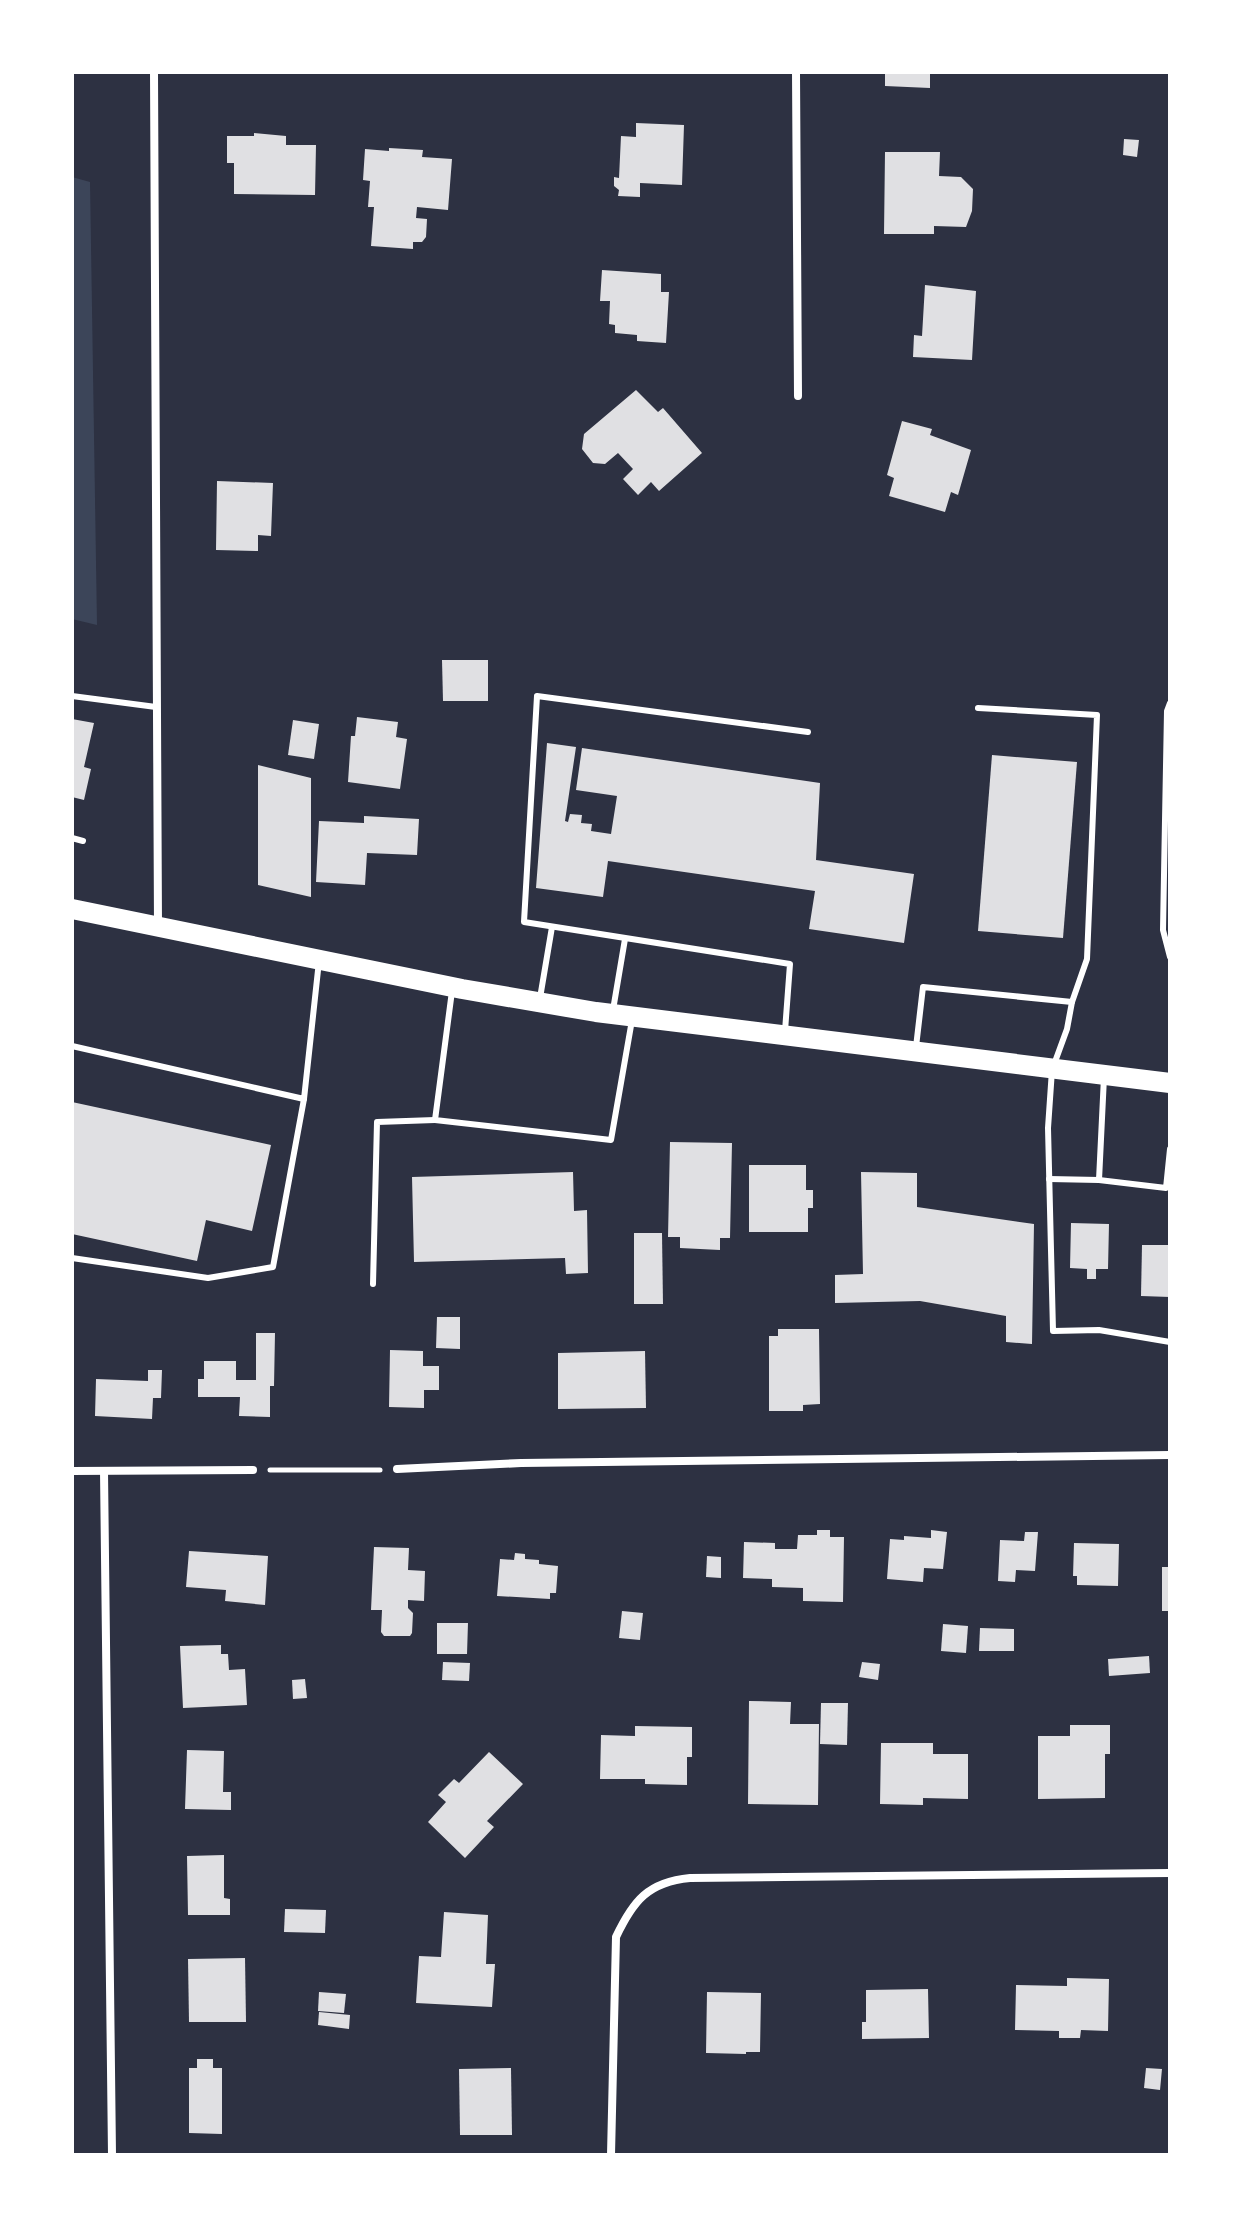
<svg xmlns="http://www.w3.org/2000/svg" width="1242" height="2227" font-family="Roboto,sans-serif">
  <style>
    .green { fill: #3c4559 }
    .building { fill: #e0e0e3 }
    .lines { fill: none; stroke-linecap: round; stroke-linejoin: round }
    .path { stroke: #fff; stroke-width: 5 }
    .service { stroke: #fff; stroke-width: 6 }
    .minor { stroke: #fff; stroke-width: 8 }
    .primary { stroke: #fff; stroke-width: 20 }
  </style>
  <rect width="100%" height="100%" fill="#2d3142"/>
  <path class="green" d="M72,177l18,5 7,443 -25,-6z"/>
  <g class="building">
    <path d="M885,72h45v16l-45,-2z"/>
    <path d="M636,123l48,2 -2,60 -42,-2v14l-22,-1 1,-6 -5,-4v-9l5,1 2,-42 15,1z"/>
    <path d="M254,133l32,3v9h30l-1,50 -81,-1v-31h-7v-27h27z"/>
    <path d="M1124,139l15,1 -2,17 -14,-2z"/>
    <path d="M389,148l34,2 -1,7 30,2 -4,51 -31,-3 -1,11 11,1 -1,18 -4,5h-9v7l-42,-3 3,-39h-6l2,-26 -7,-1 2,-31 24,2z"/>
    <path d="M885,152h55l-1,24 22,1 12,12 -1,22 -6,16 -32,-1v8h-50z"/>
    <path d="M602,270l59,4v18h8l-3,51 -29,-2v-6l-22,-2v-8l-6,-1 1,-23h-10z"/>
    <path d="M925,285l51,6 -4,69 -59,-3 1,-22 8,1z"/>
    <path d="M636,390l22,22 5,-4 39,45 -43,38 -8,-9 -13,13 -15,-16 10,-10 -15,-16 -13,11 -12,-1 -11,-14 2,-15z"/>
    <path d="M902,421l30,8 -2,6 41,15 -13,45 -7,-3 -6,20 -56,-16 5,-18 -7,-3z"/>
    <path d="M217,481l56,2 -2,53 -13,-1v16l-42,-1z"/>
    <path d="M442,660h46v41h-45z"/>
    <path d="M357,717l41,5 -2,15 11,2 -7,50 -52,-7 3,-46h4z"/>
    <path d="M72,719l22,4 -10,44 7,2 -7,31 -12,-3z"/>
    <path d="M293,720l26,4 -5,35 -26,-4z"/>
    <path d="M547,743l29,4 -11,74 3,1 2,-8 12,1 -1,8 11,1 -1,7 20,3 6,-38 -41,-6 6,-42 238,35 -4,77 98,14 -10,69 -95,-14 6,-38 -207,-30 -5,36 -67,-9z"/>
    <path d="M992,755l85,7 -14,176 -85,-7z"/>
    <path d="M258,765l53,13v119l-53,-12z"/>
    <path d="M364,816l55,3 -2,36 -50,-2 -2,32 -49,-3 3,-61 45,2z"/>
    <path d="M72,1102l199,43 -19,86 -46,-11 -9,41 -125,-27z"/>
    <path d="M670,1142l62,1 -2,95h-10v12l-40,-2v-11h-12z"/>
    <path d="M749,1165h57v25h7v18h-5v24h-59z"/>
    <path d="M573,1172l1,39 13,-1 1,63 -22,1 -1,-16 -151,4 -2,-85z"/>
    <path d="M861,1172l56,1v34l117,17 -2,120 -26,-2v-26l-86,-15 -85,2v-28l28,-1z"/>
    <path d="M1071,1223l38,1 -1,45h-12v10h-9v-10l-17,-1z"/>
    <path d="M634,1233h28l1,71h-29z"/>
    <path d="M1142,1245h28v52l-29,-1z"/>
    <path d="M437,1317h23v32l-24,-1z"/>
    <path d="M778,1329h41l1,75 -17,1v6h-34v-75h9z"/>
    <path d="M256,1333h19l-1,53h-4v31l-31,-1 1,-19h-42v-18h6v-18h32v19h20z"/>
    <path d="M390,1350l33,1v15h16v24h-15v18l-35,-1z"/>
    <path d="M645,1351l1,57 -88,1v-56z"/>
    <path d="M148,1370h14l-1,28h-8l-1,21 -57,-3 1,-37 52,2z"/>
    <path d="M817,1530h13v7h14l-1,65 -40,-1v-13l-31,-1v-8l-29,-1 1,-36 31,1v6h22l1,-14h19z"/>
    <path d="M931,1530l16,2 -4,37 -19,-1 -1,14 -36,-3 3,-40 14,1v-4l27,2z"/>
    <path d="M1025,1532h13l-3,39 -19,-1 -1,12 -17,-1 2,-41 24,1z"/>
    <path d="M1074,1543l45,1 -1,42 -41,-1v-9h-4z"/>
    <path d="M374,1547l35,1 -1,22 17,1 -1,30 -16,-1v8l5,5 -1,20 -2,3h-26l-3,-4 1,-22h-11z"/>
    <path d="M189,1551l79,5 -3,49 -40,-4 1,-11 -40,-3z"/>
    <path d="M515,1553l10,1v5l14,1v4l19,2 -2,27h-6v6l-53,-3 3,-37 14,1z"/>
    <path d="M707,1556l14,1v21l-15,-1z"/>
    <rect x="1162" y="1567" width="8" height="44"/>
    <path d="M622,1611l21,2 -3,27 -21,-2z"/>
    <path d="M437,1623h31l-1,31h-30z"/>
    <path d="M943,1624l25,2 -2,27 -25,-2z"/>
    <path d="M980,1628l34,1v22h-35z"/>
    <path d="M221,1645v9h7l1,16 16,-1 2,36 -64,3 -3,-62z"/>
    <path d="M1149,1656l1,17 -41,3 -1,-17z"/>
    <path d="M443,1662l27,1 -1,18 -27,-1z"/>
    <path d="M862,1662l18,2 -2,16 -19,-3z"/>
    <path d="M305,1679l2,19 -14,1 -1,-19z"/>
    <path d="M749,1701l42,1 -1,22h29l-1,81 -70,-1z"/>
    <path d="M821,1703h27l-1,42 -27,-1z"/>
    <path d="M1070,1725h40v29h-5v44l-67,1v-63h32z"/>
    <path d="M635,1726l57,1v30h-5v28l-42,-1v-5h-45l1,-44 34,1z"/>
    <path d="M881,1743h52v11h35v45l-45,-1v7l-43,-1z"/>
    <path d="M187,1750l37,1 -1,41h8v18l-46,-1z"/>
    <path d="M489,1752l34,32 -36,37 7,6 -29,31 -37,-36 18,-20 -8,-7 16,-16 5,4z"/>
    <path d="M224,1855v43l6,1v16h-42l-1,-59z"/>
    <path d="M285,1909l41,1 -1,23 -41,-1z"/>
    <path d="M444,1912l44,3 -2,49h9l-3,43 -76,-4 3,-47 22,1z"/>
    <path d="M245,1958l1,64h-57l-1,-63z"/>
    <path d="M1067,1978l42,1 -1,52 -27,-1 -1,8h-21v-7l-44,-1 1,-45 51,1z"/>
    <path d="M928,1989l1,49 -67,1v-17h4v-32z"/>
    <path d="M319,1992l27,2 -2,19 -26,-2z"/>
    <path d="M707,1992l54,1 -1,59h-14v2l-40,-1z"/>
    <path d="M319,2012l31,3 -1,14 -31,-4z"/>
    <path d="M197,2059h16v9h9v66l-33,-1v-65h8z"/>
    <path d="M511,2068l1,67h-52l-1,-66z"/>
    <path d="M1146,2068l16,1 -2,21 -16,-2z"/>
  </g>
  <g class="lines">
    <path class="path" d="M270,1470h110"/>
    <g class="service">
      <path d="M72,696l84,11"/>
      <path d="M1170,703l-3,8 -4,219 7,27"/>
      <path d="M978,708l119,7 -10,244 -15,43"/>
      <path d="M72,838l11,3"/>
      <path d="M452,991l-17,129 176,20 21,-120"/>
      <path d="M540,998l12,-71"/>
      <path d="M613,1010l12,-71"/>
      <path d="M785,1031l5,-67 -266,-42 13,-226 271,36"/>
      <path d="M72,1046l232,53 15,-138"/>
      <path d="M916,1047l7,-60 149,15 -5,27 -15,41 -4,58 5,203 46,-1 71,12"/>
      <path d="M1049,1179l50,1 5,-103"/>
      <path d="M1099,1180l67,8 4,-39"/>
      <path d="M72,1258l136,20 65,-11 31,-168"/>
      <path d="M373,1284l4,-162 58,-2"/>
    </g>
    <g class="minor">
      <path d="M154,72l4,854"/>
      <path d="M796,72l2,324"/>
      <path d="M397,1469l124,-6 649,-8"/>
      <path d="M72,1471l181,-1"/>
      <path d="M104,1471l8,684"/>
      <path d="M611,2155l5,-218c17,-36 32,-55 74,-59l480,-5"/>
    </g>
    <path class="primary" d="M72,909l390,80 134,23 574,71"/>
  </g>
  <rect width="1242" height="2227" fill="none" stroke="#ffffff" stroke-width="148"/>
</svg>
